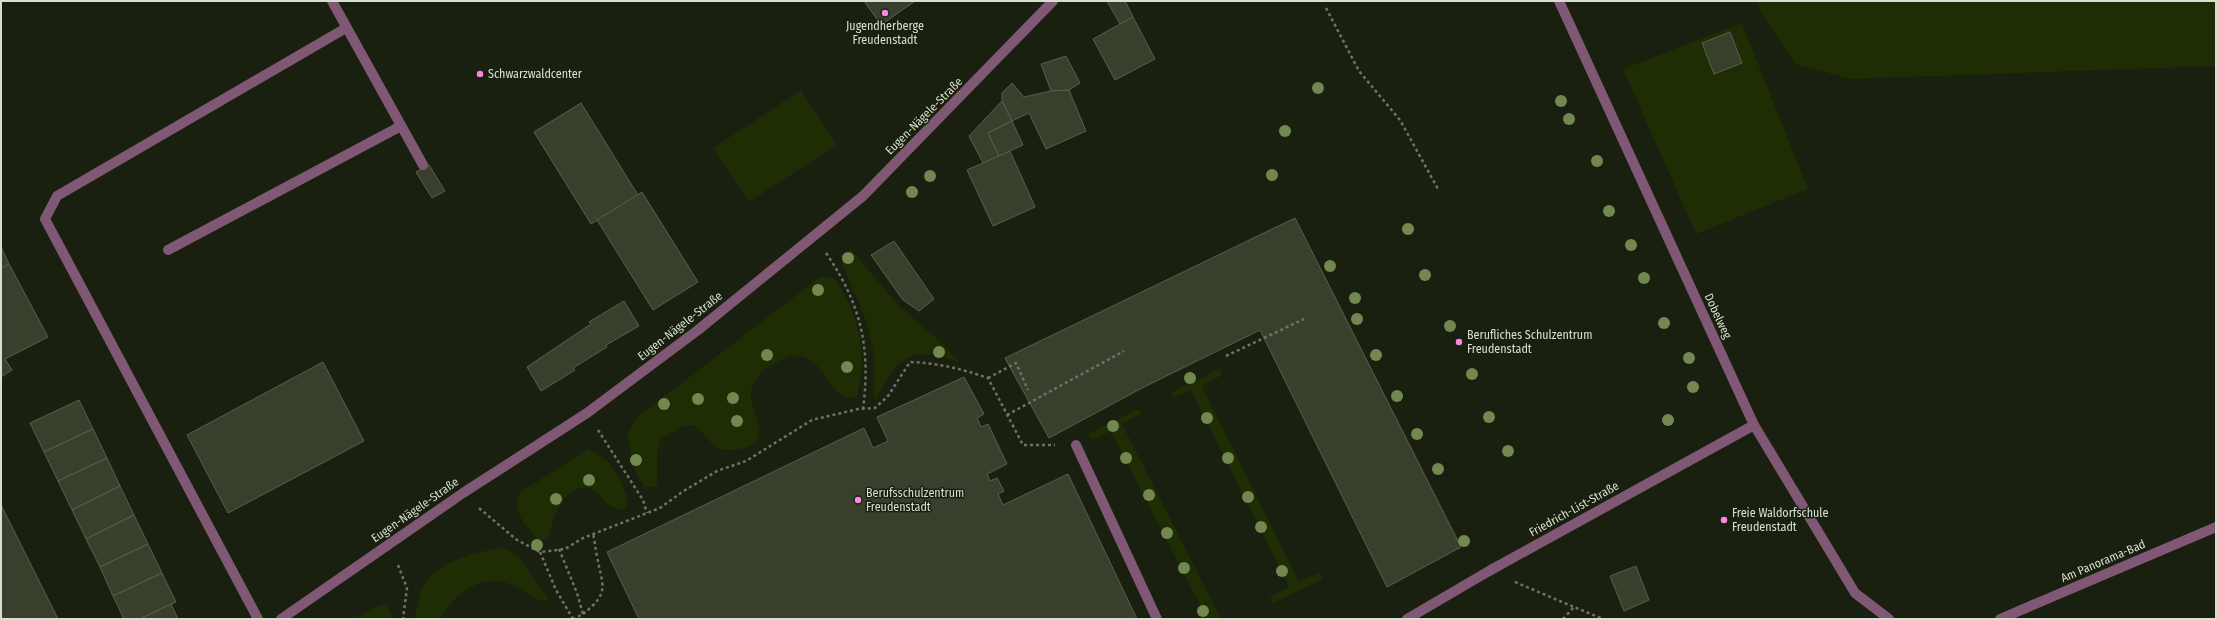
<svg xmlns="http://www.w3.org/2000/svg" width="2217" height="620" font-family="'Fira Sans Condensed',sans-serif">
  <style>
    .green { fill: #1e2d03 }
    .building { fill: #38402d; stroke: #58604c }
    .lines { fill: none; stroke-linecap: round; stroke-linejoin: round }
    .path { stroke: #6d7365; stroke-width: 2.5; stroke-dasharray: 3 3; stroke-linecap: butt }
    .minor { stroke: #805875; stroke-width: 10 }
    .tree { fill: #728850 }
    .poi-dot { fill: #fe86e0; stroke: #19200f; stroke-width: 1.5 }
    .labels { text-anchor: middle; stroke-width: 3; stroke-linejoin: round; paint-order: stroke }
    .poi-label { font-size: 12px; fill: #d9ded3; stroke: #19200f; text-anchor: start }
    .street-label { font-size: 12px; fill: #d9ded3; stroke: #19200f }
  </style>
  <rect width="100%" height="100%" fill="#19200f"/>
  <g class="green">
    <path d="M1757,1h459v65l-366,13 -54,-15 -36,-54z"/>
    <path d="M1742,23l66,166 -112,45 -73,-165z"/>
    <path d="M801,90l36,55 -88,57 -36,-54z"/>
    <path d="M851,249l48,57 42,36 18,20c-9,-3 -20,-7 -30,-8 -31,-2 -41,23 -54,47 -3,-15 0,-29 -1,-43 -3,-34 -20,-66 -33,-96z"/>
    <path d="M820,277l14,1c17,22 29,58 28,87 -1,10 -3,20 -5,31 -29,10 -31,-46 -67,-40 -5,1 -11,5 -16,8 -11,5 -20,14 -23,27 -3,18 26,52 -11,58 -7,1 -15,2 -21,-1 -10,-5 -16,-16 -24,-23l-12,1 -22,13 -4,14v34h-12l-9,-14 -9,-36 9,-19z"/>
    <path d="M1219,369l3,6 -20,11 97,196 21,-10 3,7 -50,24 -3,-6 19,-10 -98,-197 -18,8 -2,-5z"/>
    <path d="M1138,409l3,5 -19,10 99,195h-14l-96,-188 -19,9 -4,-6z"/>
    <path d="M589,449l19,12 12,19 8,20 -4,10c-4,-1 -11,-2 -15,-5 -7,-6 -12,-15 -22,-17 -24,-3 -35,33 -39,51l-9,2c-13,-16 -26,-25 -20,-48z"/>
    <path d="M503,548l16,8 31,45c-19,-1 -18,-6 -34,-14 -33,-18 -59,6 -77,32h-24c2,-10 3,-21 7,-30 12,-27 56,-38 81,-41z"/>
    <path d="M387,603l6,16h-37l15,-10z"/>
  </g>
  <g class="building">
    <path d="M864,1h51l-34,24z"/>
    <path d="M1107,1h18l8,16 -13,7z"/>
    <path d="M1133,17l22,42 -40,21 -22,-41z"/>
    <path d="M1730,32l12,31 -28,11 -12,-31z"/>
    <path d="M1066,56l14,27 -11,7 -18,1 -10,-27z"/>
    <path d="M1012,83l12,14 27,-6 18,-1 17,41 -40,18 -17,-36 -17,8 -10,-20v-8z"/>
    <path d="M1002,101l10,20 -24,12 11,23 -16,7 -14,-27z"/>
    <path d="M581,103l57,92 -47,29 -57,-92z"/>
    <path d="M1012,121l11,24 -24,11 -11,-23z"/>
    <path d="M1010,151l25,56 -42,19 -26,-56z"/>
    <path d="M429,165l16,26 -13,7 -16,-26z"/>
    <path d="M642,192l56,90 -45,28 -56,-90z"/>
    <path d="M1295,218l166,329 -74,40 -127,-257 -118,58 -93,50 -44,-80z"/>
    <path d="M894,241l40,58 -15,12 -16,-11 -32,-45z"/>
    <path d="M1,247l8,17 -8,4z"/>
    <path d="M9,264l39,73 -43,22 7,11 -11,7v-109z"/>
    <path d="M624,301l15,25 -33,19 1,2 -34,21 2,2 -34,21 -14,-24 64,-43 -2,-2z"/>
    <path d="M323,362l41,79 -136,72 -41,-78z"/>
    <path d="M964,377l20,37 -7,4 4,9 7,-3 19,40 -20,10 3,7 7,-3 7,13 -6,3 5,11 65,-31 69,145h-498l-32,-67 257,-124 9,20 15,-7 -11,-24z"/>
    <path d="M79,400l14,29 -49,23 -14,-29z"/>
    <path d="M93,429l14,29 -49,23 -14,-29z"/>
    <path d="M107,458l13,28 -48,24 -14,-29z"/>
    <path d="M120,486l14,29 -48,24 -14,-29z"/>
    <path d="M1,505l57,114h-57z"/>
    <path d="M134,515l14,29 -48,23 -14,-28z"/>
    <path d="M148,544l14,29 -49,23 -13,-29z"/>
    <path d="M1636,566l13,34 -25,11 -14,-35z"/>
    <path d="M162,573l14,29 -36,17h-16l-11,-23z"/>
    <path d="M171,604l7,15h-38z"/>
  </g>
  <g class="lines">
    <g class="path">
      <path d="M1326,8l33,63 41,49 38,69"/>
      <path d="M826,253c35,51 45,95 37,156"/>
      <path d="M1226,356l78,-37"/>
      <path d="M988,378l28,-15 12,27"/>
      <path d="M1007,415l117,-64"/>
      <path d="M598,430l45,70 4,13"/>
      <path d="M479,508l38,32 23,12 25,-3 18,-11 77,-30 22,-16 35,-21 29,-10 66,-41 46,-11 17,-1 13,-12 22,-34c28,1 52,7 78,16l35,67h32"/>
      <path d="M559,549l18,44 6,21 -9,5"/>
      <path d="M540,552l16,38 17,29"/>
      <path d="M398,565l9,23 -4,31"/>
      <path d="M1515,582l59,25"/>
      <path d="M583,614c28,-22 19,-28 14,-58 -2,-8 -2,-15 -4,-22"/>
      <path d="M1563,619l11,-12 29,12"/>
    </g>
    <g class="minor">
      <path d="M332,1l91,164"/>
      <path d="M1559,1l195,424 101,168 34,26"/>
      <path d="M168,250l233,-124"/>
      <path d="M1076,445l81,174"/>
      <path d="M258,619l-213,-400 12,-23 289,-168"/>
      <path d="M281,619l182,-126 124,-80 111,-83 165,-134 190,-195"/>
      <path d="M1407,619l82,-48 265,-146"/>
      <path d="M2000,619l216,-92"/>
    </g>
  </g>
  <g class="tree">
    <circle cx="1318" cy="88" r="6"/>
    <circle cx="1561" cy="101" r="6"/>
    <circle cx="1569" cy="119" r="6"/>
    <circle cx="1285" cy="131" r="6"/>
    <circle cx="1597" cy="161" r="6"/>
    <circle cx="1272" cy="175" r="6"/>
    <circle cx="930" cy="176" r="6"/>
    <circle cx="912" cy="192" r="6"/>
    <circle cx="1609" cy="211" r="6"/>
    <circle cx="1408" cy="229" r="6"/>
    <circle cx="1631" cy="245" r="6"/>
    <circle cx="848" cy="258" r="6"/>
    <circle cx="1330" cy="266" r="6"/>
    <circle cx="1425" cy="275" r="6"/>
    <circle cx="1644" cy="278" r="6"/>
    <circle cx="818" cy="290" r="6"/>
    <circle cx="1355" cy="298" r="6"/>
    <circle cx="1357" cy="319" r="6"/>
    <circle cx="1664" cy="323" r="6"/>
    <circle cx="1450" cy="326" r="6"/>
    <circle cx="939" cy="352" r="6"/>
    <circle cx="767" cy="355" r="6"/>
    <circle cx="1376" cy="355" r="6"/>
    <circle cx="1689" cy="358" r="6"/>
    <circle cx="847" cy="367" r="6"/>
    <circle cx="1472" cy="374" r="6"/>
    <circle cx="1190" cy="378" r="6"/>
    <circle cx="1693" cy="387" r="6"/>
    <circle cx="1397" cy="396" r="6"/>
    <circle cx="733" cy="398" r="6"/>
    <circle cx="698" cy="399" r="6"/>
    <circle cx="664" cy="404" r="6"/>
    <circle cx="1489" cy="417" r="6"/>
    <circle cx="1207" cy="418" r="6"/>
    <circle cx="1668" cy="420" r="6"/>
    <circle cx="737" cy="421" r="6"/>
    <circle cx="1113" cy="426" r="6"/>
    <circle cx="1417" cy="434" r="6"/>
    <circle cx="1508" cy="451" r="6"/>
    <circle cx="1126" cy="458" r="6"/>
    <circle cx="1228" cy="458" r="6"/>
    <circle cx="636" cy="460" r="6"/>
    <circle cx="1438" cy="469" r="6"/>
    <circle cx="589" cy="480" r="6"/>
    <circle cx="1149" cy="495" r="6"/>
    <circle cx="1248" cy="497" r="6"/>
    <circle cx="556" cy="499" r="6"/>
    <circle cx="1261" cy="527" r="6"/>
    <circle cx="1167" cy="533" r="6"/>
    <circle cx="1464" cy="541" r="6"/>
    <circle cx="537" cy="545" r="6"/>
    <circle cx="1184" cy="568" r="6"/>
    <circle cx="1282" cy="571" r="6"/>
    <circle cx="1203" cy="611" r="6"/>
  </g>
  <g class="poi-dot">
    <circle cx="885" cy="13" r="4"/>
    <circle cx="480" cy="74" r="4"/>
    <circle cx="1459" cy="342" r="4"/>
    <circle cx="858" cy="500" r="4"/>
    <circle cx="1724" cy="520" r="4"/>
  </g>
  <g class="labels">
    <g class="poi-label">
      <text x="885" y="30" text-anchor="middle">Jugendherberge<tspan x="885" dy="14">Freudenstadt</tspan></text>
      <text x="488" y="78">Schwarzwaldcenter</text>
      <text x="1467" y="339">Berufliches Schulzentrum<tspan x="1467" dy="14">Freudenstadt</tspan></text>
      <text x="866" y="497">Berufsschulzentrum<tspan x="866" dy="14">Freudenstadt</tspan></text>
      <text x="1732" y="517">Freie Waldorfschule<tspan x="1732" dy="14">Freudenstadt</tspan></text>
    </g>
    <g class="street-label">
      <text transform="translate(924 116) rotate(-45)" y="4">Eugen-Nägele-Straße</text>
      <text transform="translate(1718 316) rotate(65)" y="4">Dobelweg</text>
      <text transform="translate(680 326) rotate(-38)" y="4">Eugen-Nägele-Straße</text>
      <text transform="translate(1574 509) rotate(-29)" y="4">Friedrich-List-Straße</text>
      <text transform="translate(415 510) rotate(-35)" y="4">Eugen-Nägele-Straße</text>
      <text transform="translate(2103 561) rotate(-23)" y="4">Am Panorama-Bad</text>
    </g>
  </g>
  <rect width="2217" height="620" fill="none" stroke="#d9ded3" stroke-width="4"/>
</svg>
